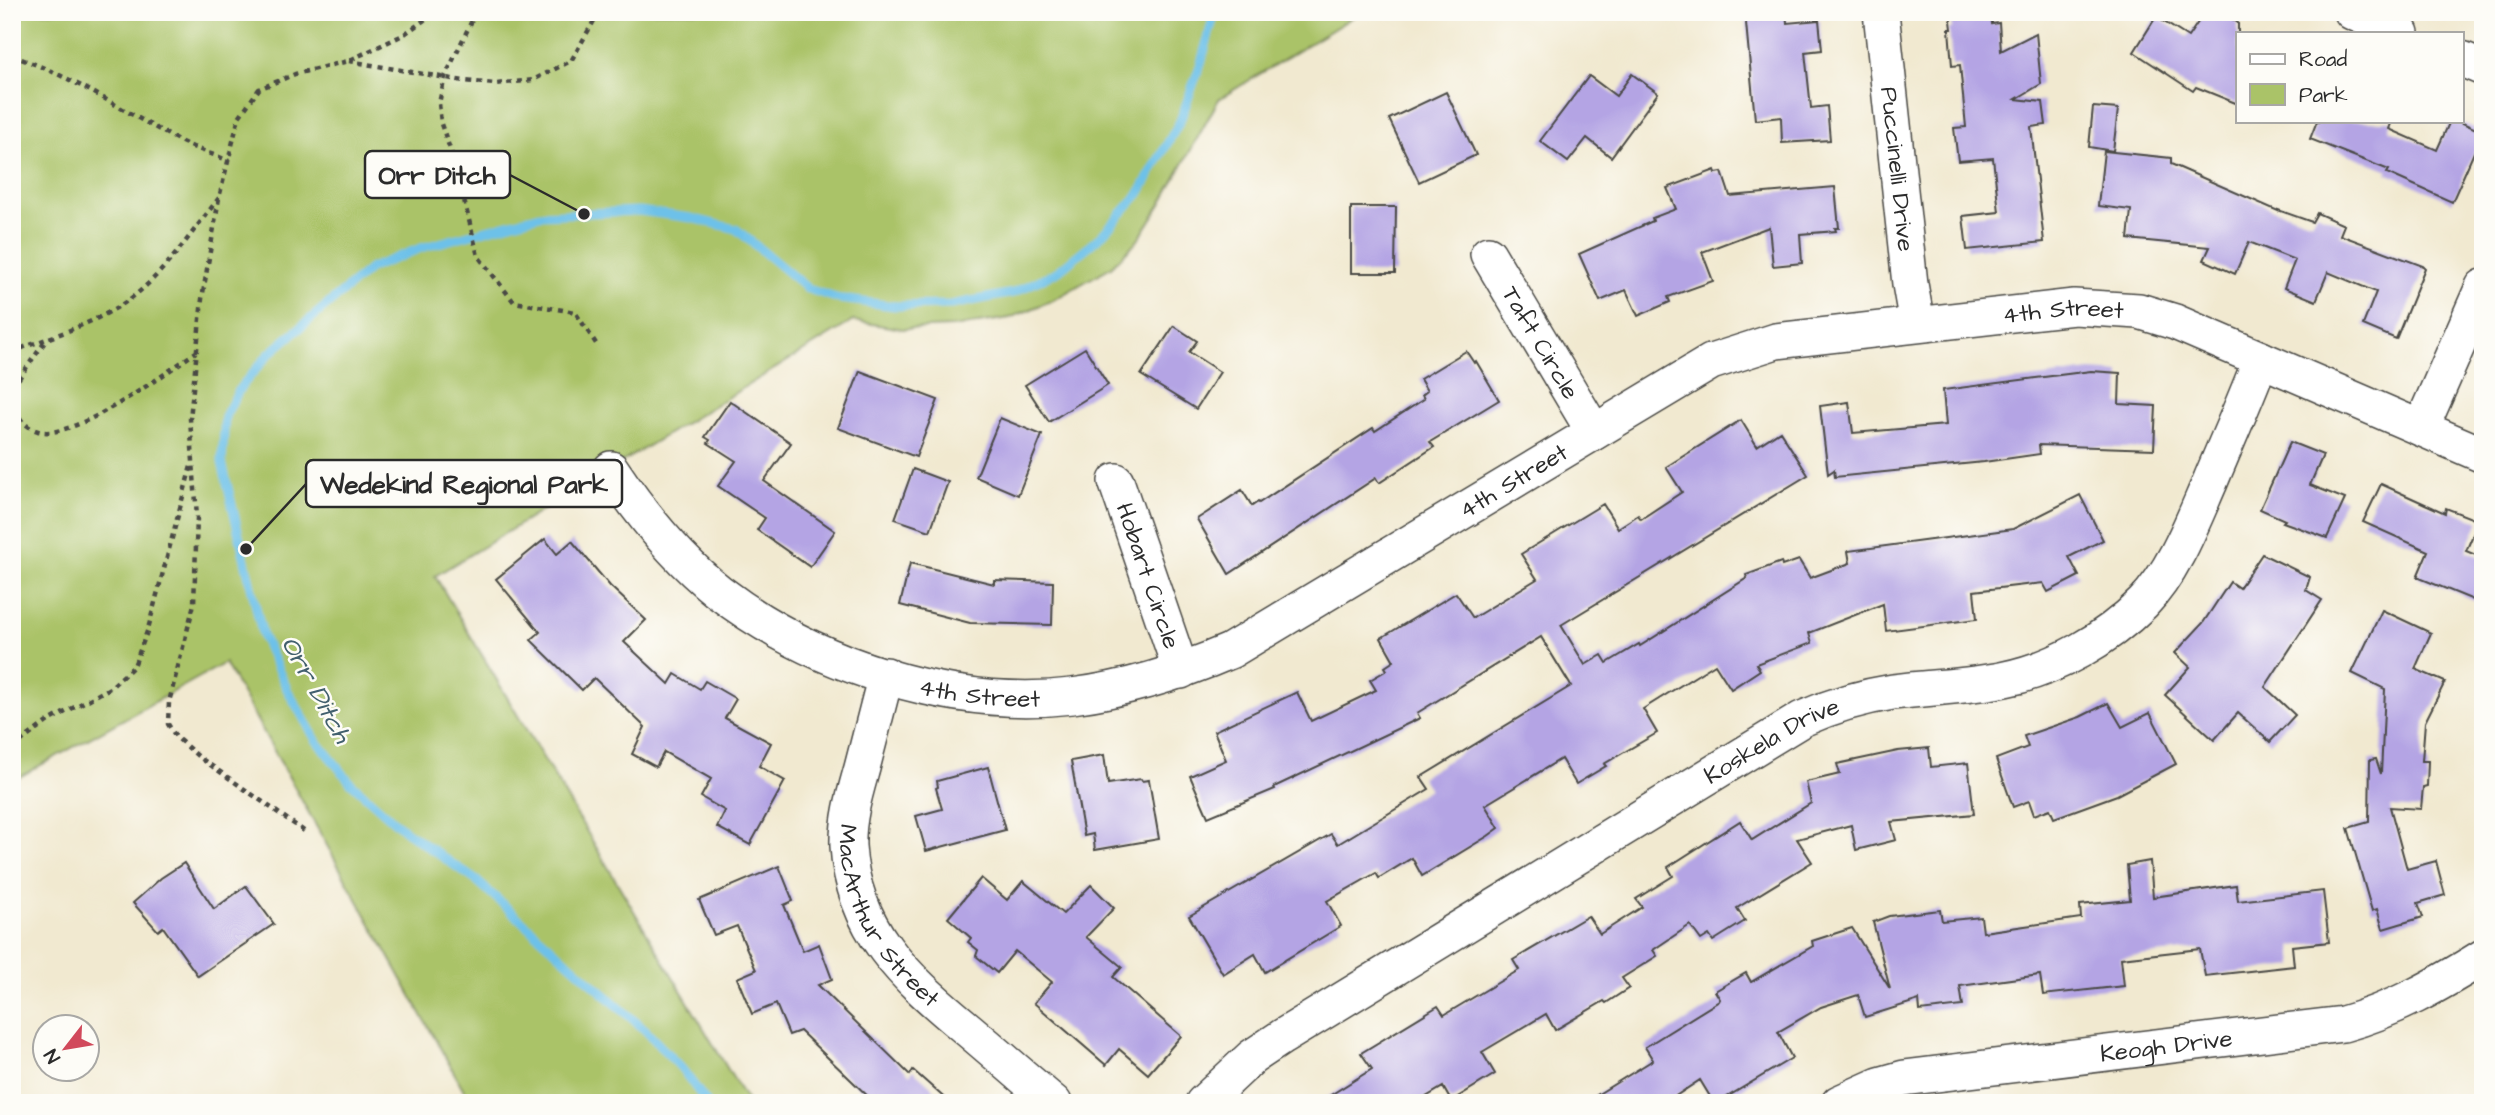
<svg xmlns="http://www.w3.org/2000/svg" width="2495" height="1115" font-family="'Architects Daughter',sans-serif">
  <style>
    .green { fill: #aac368; stroke: #6a774a; stroke-width: 2 }
    .lines { fill: none; stroke-linecap: round; stroke-linejoin: round }
    .stream { stroke: #6dc1e9; stroke-width: 9 }
    .building { fill: #b4a4e4 }
    .minor-casing { stroke: #494844; stroke-width: 38 }
    .path { stroke: #494844; stroke-width: 4.5; stroke-dasharray: 5 5; stroke-linecap: butt }
    .minor { stroke: #fff; stroke-width: 35 }
    .labels { text-anchor: middle; stroke-width: 5; stroke-linejoin: round; paint-order: stroke }
    .street-label { font-size: 24px; fill: #2b2b2b; stroke: #fdfcf7 }
    .water-label { font-size: 26px; font-style: italic; fill: #42606e; stroke: #fdfcf7 }
    .leader { fill: none; stroke: #2b2b2b; stroke-width: 2.5 }
    .callout-dot { fill: #2b2b2b; stroke: #fdfcf7; stroke-width: 2.5 }
    .callout { fill: #fdfcf7; stroke: #2b2b2b; stroke-width: 2.5 }
    .callout-label { font-size: 26px; text-anchor: middle; font-weight: bold; fill: #2b2b2b }
  </style>
  <rect width="100%" height="100%" fill="#fdfcf7"/>
  <filter id="ink" filterUnits="userSpaceOnUse"><feTurbulence type="fractalNoise" baseFrequency=".0143" numOctaves="2"/><feDisplacementMap in="SourceGraphic" scale="14" xChannelSelector="R" yChannelSelector="G"/><feConvolveMatrix kernelMatrix="1 2 1 2 8 2 1 2 1" color-interpolation-filters="sRGB"/></filter>
  <filter id="wash" filterUnits="userSpaceOnUse"><feTurbulence type="fractalNoise" baseFrequency=".00686" numOctaves="4" result="noise"/><feDisplacementMap in="SourceGraphic" scale="28" xChannelSelector="R" yChannelSelector="G"/><feGaussianBlur stdDeviation="1.57" result="paint"/><feColorMatrix in="noise" values="0 0 0 0 0 0 0 0 0 0 0 0 0 0 0 0 0 1.4 0 .05"/><feComposite in="paint" operator="in"/></filter>
  <g filter="url(#wash)">
    <rect width="100%" height="100%" fill="#f1e9d0"/>
    <path class="green" d="M12,12h1349l-142,87 -58,105 -23,36 -27,27 -58,33 -43,18 -57,9 -50,2 -50,-8 -418,255 313,527h-277l-246,-440 -213,118z"/>
    <g class="lines">
      <path class="stream" d="M707,1103l-25,-34 -36,-38 -169,-150 -73,-51 -53,-47 -35,-43 -28,-49 -25,-54 -41,-175 3,-46 15,-28 29,-34 102,-86 50,-20 119,-33 99,-4 52,7 45,11 72,60 31,10 56,7 56,-1 62,-12 45,-22 43,-35 38,-42 41,-73 21,-58 14,-51"/>
    </g>
    <g id="blocks">
      <g class="building">
        <path d="M1745,12h41l1,11 32,-3 3,30 -17,2 6,56 16,-2 3,34 -48,3 -1,-26 -26,3z"/>
        <path d="M1950,12h41l1,12 7,-1 2,28 35,-18 5,51 -25,15 27,3 3,23 -15,2 13,115 -77,8 -4,-34 36,-4 -6,-54 -35,3 -4,-33 12,-1 -6,-62 -8,1 -3,-37h3z"/>
        <path d="M2205,12h17l16,11v81l-42,-17 -3,4 -59,-39 22,-35 32,20z"/>
        <path d="M1632,74l26,19 -47,64 -24,-19 -19,24 -28,-21 49,-65 27,20z"/>
        <path d="M1446,92l30,63 -57,27 -30,-63z"/>
        <path d="M2093,107l25,2 -5,42 -24,-4z"/>
        <path d="M2317,121h75l-3,8 48,21 13,-29h8l25,11 -31,70 -65,-29 2,-3 -79,-31z"/>
        <path d="M2104,151l67,7v6l107,47v-1l34,12 5,-9 27,12 -4,10 83,31 2,2 -29,71 -33,-14 13,-33 -48,-20 -12,29 -32,-13 11,-28 -46,-18 -14,32 -31,-14 6,-13 -82,-8 3,-29 -33,-4z"/>
        <path d="M1715,170l1,3 6,-1 8,24 105,-9 4,41h-4l1,3 -36,3 2,29 -29,3 -4,-39 -67,25 11,29 -45,16 2,5 -32,14 -12,-26 -26,11 -21,-47 74,-33 -1,-3 24,-9 -9,-21z"/>
        <path d="M1351,207h45l-1,66h-44z"/>
        <path d="M1174,326l23,15 -8,11 31,20 -24,37 -55,-34z"/>
        <path d="M1085,348l23,37 -59,37 -24,-37z"/>
        <path d="M1466,351l8,12 2,-2 23,39 -69,42 4,5 -55,36 -3,-5 -147,96 -32,-55 45,-29 10,16 6,-4 1,1 114,-75 2,3 49,-32 -2,-4 5,-4 -7,-12z"/>
        <path d="M860,371l78,29 -22,57 -78,-29z"/>
        <path d="M2091,371l29,2 -1,31 37,2 -2,43 -115,-4 1,9 -56,8 -149,15 -1,-7 -6,4 -8,-68 29,-4 4,31 93,-8 -3,-35z"/>
        <path d="M730,401l61,42 -27,38 71,50 -25,36 -53,-37 8,-12 -47,-32 18,-25 -28,-18 2,-3 -5,-3z"/>
        <path d="M1000,418l42,17 -24,60 -42,-18z"/>
        <path d="M1741,420l16,26 23,-15 28,44 -247,150 24,40 17,-10 5,8 32,-19 1,2 107,-68 -1,-3 35,-13 1,4 17,-6 11,18 40,-15 -2,-12 165,-22 67,-34 23,45 -34,17 10,19 -31,16 -5,-9 -69,8 3,28 -91,12 -3,-27 -74,29 3,10 -56,21 4,6 -29,19 -16,-25 -72,45 14,24 -53,31 2,2 -30,18 -15,-25 -76,46 14,23 -11,8 -66,40 -10,-18 -33,20 -3,-5 -49,28 14,25 -76,46 -10,-18 -32,20 -34,-58 142,-82 7,10 91,-55 -8,-12 150,-91 -30,-49 -124,76 3,5 -146,69 1,2 -67,28 -18,-41 36,-16 -12,-29 83,-39 14,29 65,-31 -6,-10 17,-10 -2,-3 9,-6 -13,-23 75,-45 17,25 64,-39 -16,-25 82,-50 15,24 20,-13 3,4 41,-27 -16,-25z"/>
        <path d="M2290,442l33,13 -13,30 35,14 -18,39 -44,-16 2,-2 -25,-11z"/>
        <path d="M913,469l35,13 -18,49 -35,-12z"/>
        <path d="M2381,484l64,29 1,-5 33,13 -13,30 17,7v46l-66,-27 11,-26 -65,-29z"/>
        <path d="M545,539l12,15 15,-13 38,45 36,34 -22,22 45,42 6,-10 25,15 5,-8 31,18 -11,19 46,25 -12,23 26,15 -35,64 -33,-18 8,-16 -24,-14 10,-18 -47,-27 -8,15 -24,-13 13,-27 -51,-49 -12,12 -51,-50 9,-8 -44,-53z"/>
        <path d="M2262,554l48,23 -4,13 16,10 -57,87 30,28 -25,27 -32,-29 -24,27 -49,-45 25,-28 -15,-14 28,-30 27,-41 9,6z"/>
        <path d="M910,563l84,21v-4l59,2 -1,43 -82,-2 -70,-18z"/>
        <path d="M2382,610l49,23 -16,36 30,13 -20,40 -3,39h6l-1,25 -4,1 -2,22 -31,-2 17,62 29,-8 9,34 -27,8 5,14 -40,12 -6,-20 -5,2 -24,-83 21,-6 1,-62 6,-1 5,15 4,-85 -33,-16z"/>
        <path d="M2108,703l14,24 28,-14 26,51 -59,31 -63,23 -4,-9 -16,6 -5,-14 -16,6 -17,-48 32,-12 -4,-11 56,-19z"/>
        <path d="M1929,748l2,19 37,-4 6,51 -83,8 5,18 -40,10 -5,-25 -54,14 15,23 -75,46 8,13 -32,20 -4,-6 -8,5 -11,-15 -37,25 4,6 -35,22 7,10 -23,15 -2,-2 -49,29 -9,-16 -64,38 13,22 -44,27 -8,-14 -27,16h-98l54,-34 -11,-16 77,-47 6,9 75,-45 -6,-10 75,-44 12,18 42,-27 -6,-8 37,-23 -5,-9 72,-46 12,19 59,-37 -5,-21 34,-8 -3,-10 61,-13z"/>
        <path d="M1104,755l4,29 33,-5 1,2 7,-1 10,59 -64,11 -2,-16 -9,2 -13,-75z"/>
        <path d="M988,767l17,63 -79,21 -10,-35 26,-7 -6,-21 2,-1 -1,-6z"/>
        <path d="M2150,861l3,36 83,-12 2,16 85,-10 6,51 -37,4 2,20 -89,10 -5,-27 -79,9 3,28 -81,9 -3,-20 -80,11 3,20 -43,5 -1,-11 -54,17 -7,-22 -37,12 -43,25 14,26 -75,45h-3l-14,-23 -35,23h-81l69,-43 -8,-13 74,-46 1,-2 -5,-8 31,-18 5,9 62,-36 -1,-5 40,-13 38,61 -17,-67 16,-6 51,-6 2,11 39,-4 2,15 98,-14 -1,-13 50,-5 -3,-35z"/>
        <path d="M184,863l30,46 32,-23 28,38 -76,52 -35,-49 -5,4 -25,-28 28,-25z"/>
        <path d="M779,866l14,35 -9,4 19,46 16,-7 13,35 -14,6 92,90 3,-5 37,33h-75l-75,-72 -11,4 -13,-31 -24,10 -15,-36 19,-8 -19,-44 -23,9 -15,-35z"/>
        <path d="M981,878l26,22 16,-19 40,33 28,-29 23,23 -28,29 36,30 -9,10 68,59 -33,38 -29,-25 -13,16 -72,-62 18,-21 -37,-31 -18,22 -21,-17 2,-6 -10,-8 3,-4 -23,-20z"/>
      </g>
    </g>
  </g>
  <g filter="url(#ink)">
    <use href="#blocks" fill-opacity="0" stroke="#494844" stroke-width="2"/>
    <g class="lines">
      <defs>
        <g id="minor">
          <path id="s1" d="M1881,12l29,272 7,40"/>
          <path d="M2352,12l49,21"/>
          <path d="M2462,59l21,9"/>
          <path id="s2" d="M1488,254l106,178"/>
          <path d="M2421,428l62,-141"/>
          <path id="s3" d="M611,469c30,45 65,89 108,123 95,73 233,118 353,104 55,-7 107,-23 158,-45l481,-289 65,-21 298,-34 65,4 36,11 308,133"/>
          <path id="s4" d="M1116,481l65,190"/>
          <path id="s5" d="M886,675c-8,31 -16,62 -24,93 -7,25 -15,51 -14,78 5,84 57,131 117,181 30,25 59,51 89,76"/>
          <path id="s6" d="M1203,1103l49,-46 30,-20 520,-318c29,-13 59,-22 91,-27 37,-5 75,-5 112,-13 50,-10 102,-40 138,-76 31,-32 49,-80 67,-121 17,-41 35,-81 51,-123"/>
          <path id="s7" d="M1839,1103l40,-18 25,-7 439,-54c51,-14 95,-39 140,-67"/>
        </g>
      </defs>
      <use href="#minor" class="minor-casing"/>
      <g class="path">
        <path d="M476,12l-31,65 -6,26 2,21 13,36 24,96 36,46 61,10 22,33"/>
        <path d="M12,56c60,19 112,56 168,85 15,8 33,13 49,20"/>
        <path d="M349,61l115,20 32,3 37,-4 38,-19 28,-49"/>
        <path d="M12,352c38,-15 85,-29 118,-53 36,-27 61,-66 89,-101"/>
        <path d="M12,398l5,-17 30,-42"/>
        <path d="M12,399c4,15 10,27 26,32 35,11 129,-59 158,-79"/>
        <path d="M12,748l35,-26 63,-34 24,-22 14,-37 43,-163"/>
        <path d="M304,831l-105,-74 -23,-20 -8,-13 1,-22 25,-98 3,-87 -7,-98 12,-120 17,-101 20,-81 20,-28 36,-15 53,-13 55,-26 33,-23"/>
      </g>
      <use href="#minor" class="minor"/>
    </g>
  </g>
  <g class="labels">
    <g class="street-label">
      <text dy="8" stroke="none"><textPath href="#s1" startOffset="158">Puccinelli Drive</textPath></text>
      <text dy="8" stroke="none"><textPath href="#s3" startOffset="1624">4th Street</textPath></text>
      <text dy="8" stroke="none"><textPath href="#s2" startOffset="103">Taft Circle</textPath></text>
      <text dy="8" stroke="none"><textPath href="#s3" startOffset="1036">4th Street</textPath></text>
      <text dy="8" stroke="none"><textPath href="#s4" startOffset="100">Hobart Circle</textPath></text>
      <text dy="8" stroke="none"><textPath href="#s3" startOffset="448">4th Street</textPath></text>
      <text dy="8" stroke="none"><textPath href="#s6" startOffset="676">Koskela Drive</textPath></text>
      <text dy="8" stroke="none"><textPath href="#s5" startOffset="257">MacArthur Street</textPath></text>
      <text dy="8" stroke="none"><textPath href="#s7" startOffset="334">Keogh Drive</textPath></text>
    </g>
    <g class="water-label">
      <text transform="translate(317 689) rotate(61)" y="9">Orr Ditch</text>
    </g>
  </g>
  <path class="leader" d="M584 214L510 175M246 549L306 484"/>
  <g class="callout-dot">
    <circle cx="584" cy="214" r="7"/>
    <circle cx="246" cy="549" r="7"/>
  </g>
  <g class="callout">
    <rect x="365" y="151" width="145" height="47" rx="7"/>
    <rect x="306" y="460" width="316" height="47" rx="7"/>
  </g>
  <g class="callout-label">
    <text x="437" y="184">Orr Ditch</text>
    <text x="464" y="493">Wedekind Regional Park</text>
  </g>
  <rect width="2495" height="1115" fill="none" stroke="#fdfcf7" stroke-width="42"/>
  <rect x="2236" y="32" width="228" height="91" fill="#fdfcf7" stroke="#a9a8a5" stroke-width="2"/>
  <rect x="2250" y="54" width="35" height="10" fill="#ffffff" stroke="#a9a8a5" stroke-width="2"/>
  <text x="2299" y="66" font-size="21" fill="#2b2b2b">Road</text>
  <rect x="2250" y="84" width="35" height="21" fill="#aac368" stroke="#a9a8a5" stroke-width="2"/>
  <text x="2299" y="102" font-size="21" fill="#2b2b2b">Park</text>
  <g transform="translate(66 1048) rotate(239)"><circle r="33" fill="#fdfcf7" stroke="#a9a8a5" stroke-width="2"/>
  <path d="M0-5L12 26L0 18L-12 26Z" fill="#d1495b"/>
  <text y="-10" font-size="19" font-weight="bold" text-anchor="middle" fill="#2b2b2b">N</text>
  </g>
</svg>
